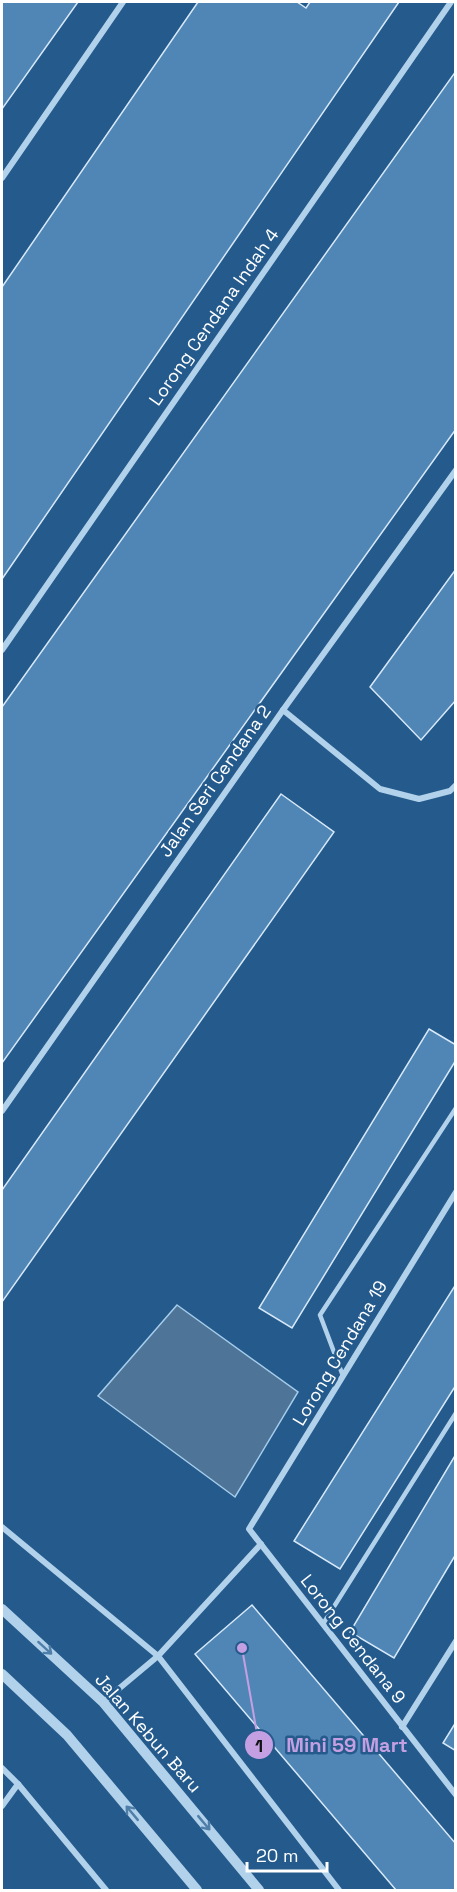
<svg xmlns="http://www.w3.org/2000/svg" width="457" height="1892" font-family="'Space Grotesk',sans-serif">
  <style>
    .water { fill: #4e7497; stroke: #a6cceb; stroke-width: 1.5 }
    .building { fill: #5086b5; stroke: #d7e9f8; stroke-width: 1.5 }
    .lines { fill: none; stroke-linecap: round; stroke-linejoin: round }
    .service { stroke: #b2d1eb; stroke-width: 4.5 }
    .minor { stroke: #b2d1eb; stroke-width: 6 }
    .tertiary { stroke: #b2d1eb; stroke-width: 10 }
    .oneway { stroke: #4f7ea8 }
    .labels { text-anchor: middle; stroke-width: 5; stroke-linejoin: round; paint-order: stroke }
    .street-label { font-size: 18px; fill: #fff; stroke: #245a8c }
    .leader { fill: none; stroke: #c4a0e2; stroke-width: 2 }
    .callout-dot { fill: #c4a0e2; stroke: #245a8c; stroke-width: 2 }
    .mark-label { font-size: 18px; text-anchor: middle; font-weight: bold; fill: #111 }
    .callout-label { font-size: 20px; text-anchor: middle; font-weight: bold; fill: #c4a0e2; stroke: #245a8c; stroke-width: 5; stroke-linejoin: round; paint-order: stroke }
  </style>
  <rect width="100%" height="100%" fill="#245a8c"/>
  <path class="water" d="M177,1305l121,87 -63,105 -137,-101z"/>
  <g class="building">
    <path d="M2,2h76l-76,107z"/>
    <path d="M198,2h99l9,6 4,-6h89l-397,577v-292z"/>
    <path d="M456,71v358l-454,634v-356z"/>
    <path d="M456,569v131l-35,40 -51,-53z"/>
    <path d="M281,794l53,38 -332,470v-112z"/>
    <path d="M429,1029l27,16v15l-164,268 -33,-20z"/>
    <path d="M456,1284v101l-116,184 -46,-28z"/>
    <path d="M456,1454v100l-62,104 -44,-26z"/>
    <path d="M252,1605l204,239v46h-60l-201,-236z"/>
    <path d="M456,1722v29l-13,-8z"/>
  </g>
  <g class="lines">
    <g class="service">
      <path d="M343,1376l-23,-61 136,-207"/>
      <path d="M323,1624l133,-211"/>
    </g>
    <g class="minor">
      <path d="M2,178l121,-176"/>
      <path d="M2,650l449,-648"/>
      <path d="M283,710l97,79 39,10 31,-8 6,-6"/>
      <path d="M2,1111l281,-401 173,-240"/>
      <path d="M456,1192l-207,337 207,266"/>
      <path d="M2,1527l156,129 181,234"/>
      <path d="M103,1702l55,-46 103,-112"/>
      <path d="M402,1727l54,-86"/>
      <path d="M2,1768l16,16 88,106"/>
      <path d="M2,1806l16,-22"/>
    </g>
    <g class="tertiary">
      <path d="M2,1609l101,93 156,188"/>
      <path d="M2,1674l65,61 130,155"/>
    </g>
  </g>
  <defs><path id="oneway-shaft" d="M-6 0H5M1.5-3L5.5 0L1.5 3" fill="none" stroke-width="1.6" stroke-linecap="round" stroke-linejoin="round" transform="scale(1.5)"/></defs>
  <g class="oneway">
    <use href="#oneway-shaft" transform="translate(45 1648) rotate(42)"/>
    <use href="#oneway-shaft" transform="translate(132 1813) rotate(-130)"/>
    <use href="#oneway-shaft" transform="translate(204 1823) rotate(50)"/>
  </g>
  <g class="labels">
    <g class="street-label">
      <text transform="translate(214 317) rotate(-55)" y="6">Lorong Cendana Indah 4</text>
      <text transform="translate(215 781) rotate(-55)" y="6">Jalan Seri Cendana 2</text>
      <text transform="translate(340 1353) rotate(-59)" y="6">Lorong Cendana 19</text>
      <text transform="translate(353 1639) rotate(52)" y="6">Lorong Cendana 9</text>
      <text transform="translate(148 1733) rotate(49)" y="6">Jalan Kebun Baru</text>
    </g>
  </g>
  <path class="leader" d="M242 1648L259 1745"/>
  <g class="callout-dot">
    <circle cx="242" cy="1648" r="6"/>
    <circle cx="259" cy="1745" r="15"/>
  </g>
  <g class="mark-label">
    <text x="259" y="1752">1</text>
  </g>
  <g class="callout-label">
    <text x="347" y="1752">Mini 59 Mart</text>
  </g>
  <rect width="457" height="1892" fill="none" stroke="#ffffff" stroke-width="6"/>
  <path d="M247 1862v9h80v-9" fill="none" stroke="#ffffff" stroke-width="3"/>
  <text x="256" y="1862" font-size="18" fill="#ffffff" stroke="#245a8c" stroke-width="4.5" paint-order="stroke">20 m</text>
</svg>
